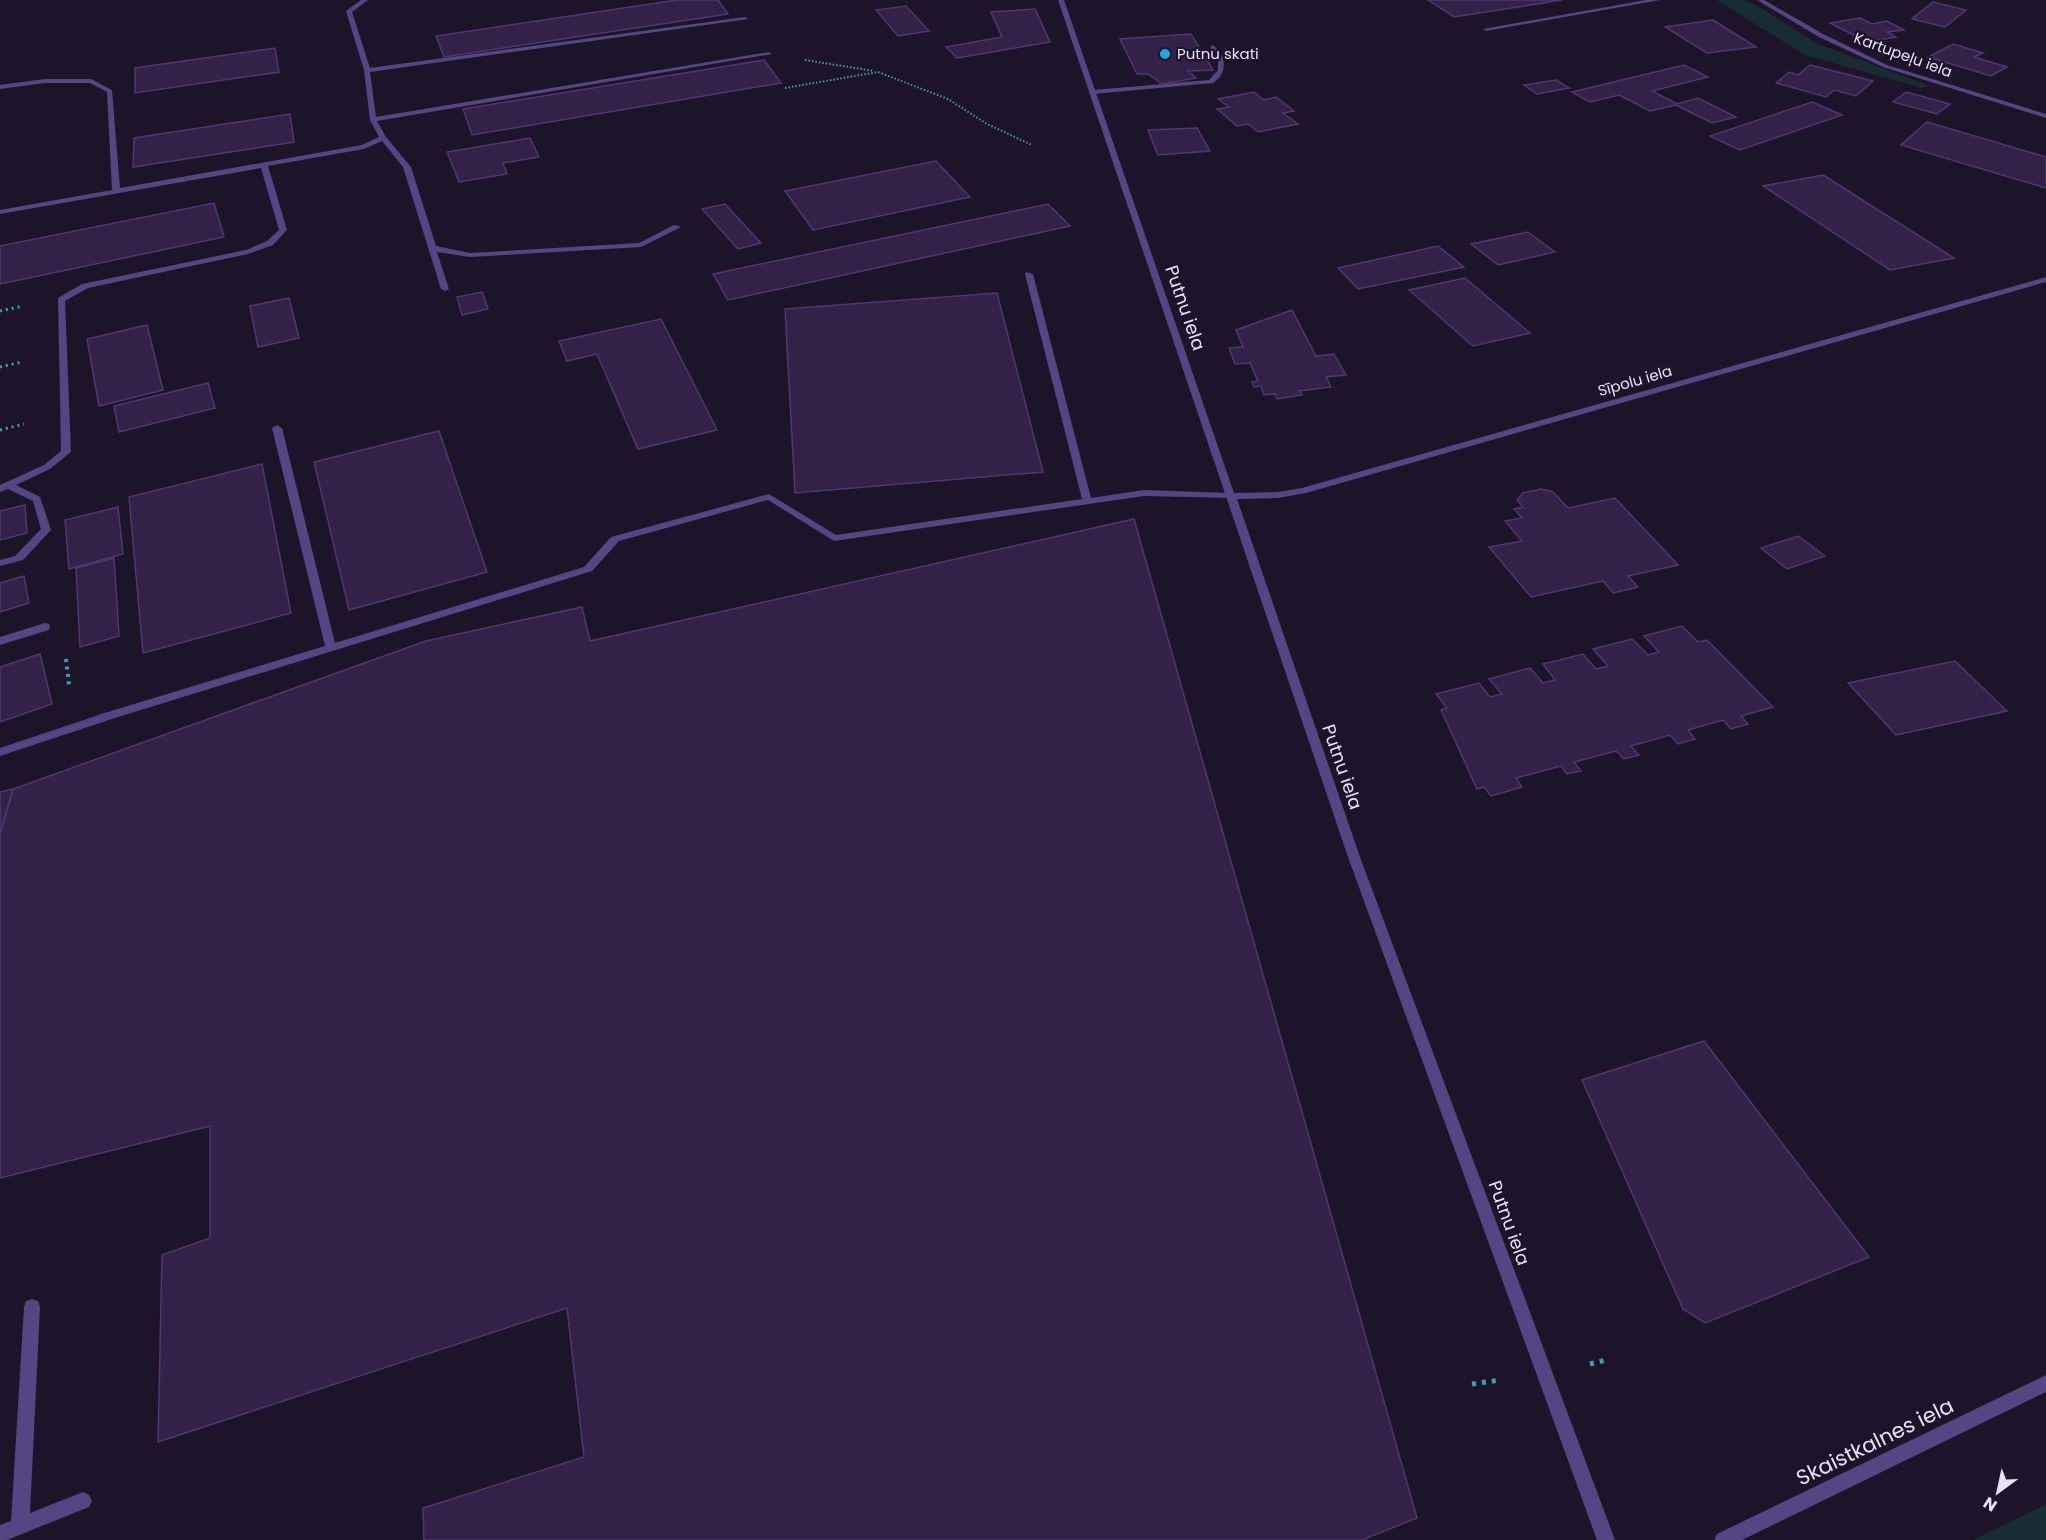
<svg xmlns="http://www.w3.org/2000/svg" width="2046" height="1540" font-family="Poppins,sans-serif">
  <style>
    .green { fill: #182d33 }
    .building { fill: #332248; stroke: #503771; stroke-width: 1.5 }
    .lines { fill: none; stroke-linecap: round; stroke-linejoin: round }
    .path-far3 { stroke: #409db0; stroke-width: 2; stroke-dasharray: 1.5 2; stroke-linecap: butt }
    .path-far2 { stroke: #409db0; stroke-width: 3; stroke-dasharray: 2 4; stroke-linecap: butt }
    .path-far1 { stroke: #409db0; stroke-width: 4; stroke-dasharray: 3 4.5; stroke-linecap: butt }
    .path { stroke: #409db0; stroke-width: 5; stroke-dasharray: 4 6; stroke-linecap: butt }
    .service { fill: #554583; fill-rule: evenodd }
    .minor { fill: #554583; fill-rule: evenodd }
    .poi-dot { fill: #22a5e5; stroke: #1d1429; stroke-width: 2 }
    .labels { text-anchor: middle; stroke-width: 4.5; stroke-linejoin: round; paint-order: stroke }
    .far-poi-label { font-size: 15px; fill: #eae0fb; stroke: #1d1429; text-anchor: start }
    .far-street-label { font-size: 15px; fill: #eae0fb; stroke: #1d1429 }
    .street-label { font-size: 18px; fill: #eae0fb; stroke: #1d1429 }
    .near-street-label { font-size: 21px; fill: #eae0fb; stroke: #1d1429 }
  </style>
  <rect width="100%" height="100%" fill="#1d1429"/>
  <g class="green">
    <path d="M1717,0h25l14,5 62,39 112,42 -8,2 -117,-33z"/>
    <path d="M2046,1504v36h-73z"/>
  </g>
  <g class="building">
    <path d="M677,0h41l10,14 -284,43 -8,-21z"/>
    <path d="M1428,0h134l-108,17z"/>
    <path d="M1933,2l33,8 -21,17 -33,-8z"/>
    <path d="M906,6l23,25 -31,5 -22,-26z"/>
    <path d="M1035,9l15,33 -93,16 -11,-11 56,-10 -11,-25z"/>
    <path d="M1860,18l12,6 15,-3 17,9 -17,2 9,5 -29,5 -37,-19z"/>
    <path d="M1713,20l43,27 -49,6 -42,-26z"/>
    <path d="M1191,34l22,36 -25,1 8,7 -34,6 -14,-10h-11l-17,-35z"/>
    <path d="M1953,44l30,9 -9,4 33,10 -16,9 -63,-19z"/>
    <path d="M275,48l4,24 -144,21v-25z"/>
    <path d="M764,60l17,23 -309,52 -9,-26z"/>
    <path d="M1684,65l24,12 -56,14 25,13 21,-6 38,19 -24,6 -36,-18 -26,6 -31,-16 -29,7 -18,-10z"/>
    <path d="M1810,65l63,16 -17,15 -22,-6 -8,7 -50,-14 13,-11 9,3z"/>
    <path d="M1556,80l13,8 -32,6 -13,-9z"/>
    <path d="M1254,92l10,8 12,-3 18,14 -11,2 15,11 -40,8 -10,-8 -11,2 -20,-17 12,-2 -11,-8z"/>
    <path d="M1906,92l44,12 -13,10 -44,-12z"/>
    <path d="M1812,102l30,13 -102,35 -30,-14z"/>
    <path d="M290,114l4,28 -161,25 1,-29z"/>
    <path d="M1927,122l119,35v31l-145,-43z"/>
    <path d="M1197,128l13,23 -52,4 -10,-25z"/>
    <path d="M530,138l9,19 -36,6 4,11 -48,8 -12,-30z"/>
    <path d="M936,161l34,36 -157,33 -28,-39z"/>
    <path d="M1823,175l131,83 -64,12 -127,-84z"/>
    <path d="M214,203l10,34 -224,47v-38z"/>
    <path d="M725,204l36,39 -23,6 -36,-40z"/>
    <path d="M1048,204l22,22 -342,74 -15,-26z"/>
    <path d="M1528,232l27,20 -57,13 -27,-21z"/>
    <path d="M1438,246l26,21 -106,22 -20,-21z"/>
    <path d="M1465,278l65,55 -57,13 -64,-56z"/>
    <path d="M482,292l6,17 -26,6 -5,-18z"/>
    <path d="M997,293l46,179 -248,21 -10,-184z"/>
    <path d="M289,298l10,40 -41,9 -8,-41z"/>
    <path d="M1292,310l24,46 18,-2 12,21 -20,2 5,10 -32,4 3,4 -25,4 -2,-5 -11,1 -3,-9 -7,1 -2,-5 6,-1 -8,-18 -15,1 -6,-16 14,-1 -7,-17z"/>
    <path d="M661,319l56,111 -79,19 -41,-95 -30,7 -8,-20z"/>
    <path d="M147,325l16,65 -64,16 -12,-67z"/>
    <path d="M208,383l7,25 -96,24 -5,-26z"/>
    <path d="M439,431l48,141 -138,38 -35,-148z"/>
    <path d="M262,464l29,149 -148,40 -14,-156z"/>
    <path d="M1541,489l12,3 15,16 47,-10 63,67 -50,11 10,11 -25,6 -10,-12 -72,16 -42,-50 33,-6 -17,-20 17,-3 -8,-9 9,-2 -6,-7 6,-7z"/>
    <path d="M25,505l2,28 -27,7v-29z"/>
    <path d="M118,507l5,47 -54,15 -4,-49z"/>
    <path d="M1134,519l283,999 -55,22h-938l-1,-32 161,-51 -17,-149 -409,134 4,-187 48,-17v-112l-210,52v-344l13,-45 413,-148 156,-34 8,34z"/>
    <path d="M1798,536l27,20 -38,13 -26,-21z"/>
    <path d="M114,558l5,78 -39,11 -4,-79z"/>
    <path d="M24,576l5,27 -29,9v-29z"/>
    <path d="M1682,626l16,16 9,-2 66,67 -32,9 7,8 -17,5 -8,-9 -35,10 7,9 -17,5 -8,-9 -39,11 8,9 -15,4 -8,-8 -42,11 7,9 -14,3 -6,-8 -45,12 6,9 -31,9 -7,-9 -7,2 -36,-79 6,-2 -11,-14 43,-11 11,14 12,-3 -13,-15 41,-11 13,15 12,-3 -12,-16 40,-10 13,15 12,-3 -15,-17 39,-10 16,16 11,-3 -15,-16z"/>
    <path d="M40,654l12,50 -52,18v-55z"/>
    <path d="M1955,661l52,50 -111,24 -48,-52z"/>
    <path d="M13,789l-13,45v-42z"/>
    <path d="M1704,1041l165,216 -164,66 -22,-14 -101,-229z"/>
  </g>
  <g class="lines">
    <g class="path-far3">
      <path d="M805,60l69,11"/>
      <path d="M785,88l93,-16 70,27 39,25 45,21"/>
    </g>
    <g class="path-far2">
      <path d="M0,311l23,-5"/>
      <path d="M0,367l22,-5"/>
      <path d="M0,430l24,-6"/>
    </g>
    <path class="path-far1" d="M66,659l3,26"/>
    <g class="path">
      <path d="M1590,1364l16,-4"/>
      <path d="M1472,1384l28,-4"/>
    </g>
    <g class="service">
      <path d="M361,0h7l-16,12 18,56 375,-51 3,2 -378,53 6,45 393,-65 3,2 -395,67 9,16 25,30 25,79 34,7 169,-10 35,-18 7,2 -40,20 -171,10 -33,-5 12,37 -4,2 -4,-2 -38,-122 -21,-26 -18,8 -96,17 19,64 -14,15 -25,9 -160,34 -23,13 6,151 -21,17 -34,16 24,12 11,33 -28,30 -23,6v-6l15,-4 26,-27 -8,-28 -25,-12 -8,3v-7l44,-20 17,-14 -3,-153 24,-14 164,-34 21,-9 12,-11 -18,-62 -261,46v-4l112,-20 -5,-98 -17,-9h-45l-45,6v-4l45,-6h46l21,11 8,98 242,-43 17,-8 -9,-17 -6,-50 -18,-59z"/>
      <path d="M1646,0h14l-174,31 -3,-2z"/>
      <path d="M1213,45c14,11 15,28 0,38l-120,11 -3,-2 3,-2 116,-10 9,-10v-8l-8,-15z"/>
      <path d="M1026,272l7,2 58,224 53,-8 85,3 3,1v4l-88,-2 -310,45 -66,-41 -149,41 -27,30 -490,151 -6,-4 2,-3 227,-69 -53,-218 5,-3 5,3 53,215 249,-76 27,-30 158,-43 67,41 246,-36 -57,-225z"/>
      <path d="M45,623l4,1 1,3 -1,3 -49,15v-8z"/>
      <path d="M32,1299l6,2 2,6 -10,206 53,-21 6,3 3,6 -3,6 -82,33h-7v-15l11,-4 13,-214 2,-6z"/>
    </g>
    <g class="minor">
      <path d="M1058,0h6l170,493 44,-1 24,-4 744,-211v5l-740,211 -28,5 -41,1 123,358 255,683h-18l-249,-683z"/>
      <path d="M1757,0h7l59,34 64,31 159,49v4l-163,-51 -64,-30z"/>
      <path d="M102,714l4,1 2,3 -2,3 -106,35v-8z"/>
      <path d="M2046,1375v17l-304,148h-28l3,-6z"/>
    </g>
  </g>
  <circle class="poi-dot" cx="1165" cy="54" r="6"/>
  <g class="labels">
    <g class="far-poi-label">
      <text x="1177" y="59">Putnu skati</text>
    </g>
    <g class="far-street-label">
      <text transform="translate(1903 55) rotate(20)" y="5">Kartupeļu iela</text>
      <text transform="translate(1635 381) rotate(-16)" y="5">Sīpolu iela</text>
    </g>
    <g class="street-label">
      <text transform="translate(1185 308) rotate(71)" y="6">Putnu iela</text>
      <text transform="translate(1342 767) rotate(71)" y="6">Putnu iela</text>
      <text transform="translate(1509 1223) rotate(70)" y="6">Putnu iela</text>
    </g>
    <g class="near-street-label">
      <text transform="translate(1875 1442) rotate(-26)" y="7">Skaistkalnes iela</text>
    </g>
  </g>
  <g transform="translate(1998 1492) rotate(213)" stroke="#1d1429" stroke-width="4.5" paint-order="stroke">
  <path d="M0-4.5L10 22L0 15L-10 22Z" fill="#eae0fb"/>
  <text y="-9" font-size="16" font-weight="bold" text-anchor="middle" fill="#eae0fb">N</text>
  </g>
</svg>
